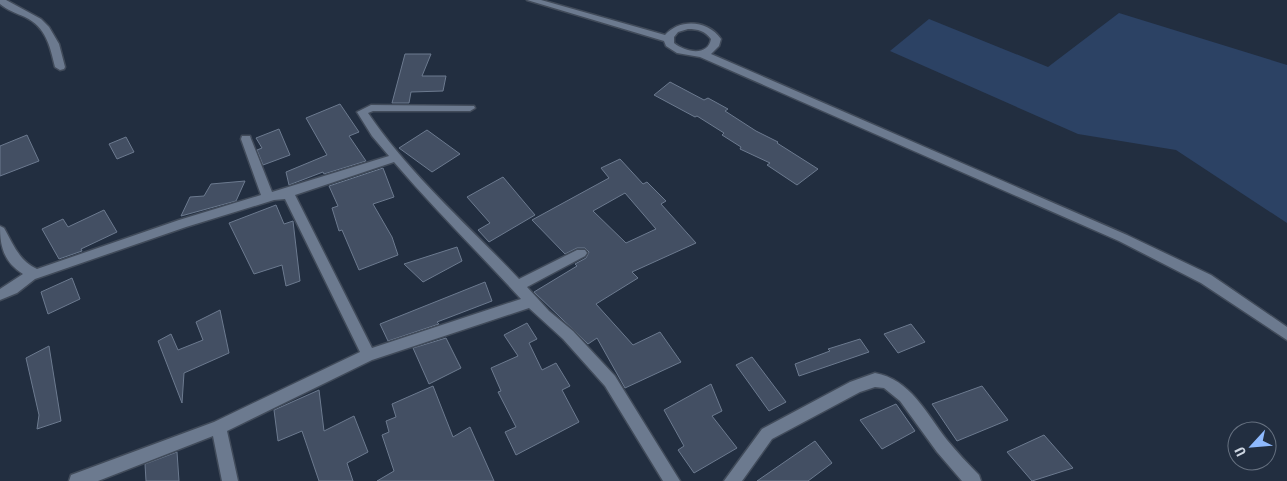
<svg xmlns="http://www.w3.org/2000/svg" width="1287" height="481" font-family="'Roboto Condensed',sans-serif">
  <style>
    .green { fill: #2c4264 }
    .building { fill: #434f63; stroke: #6c7a8f; fill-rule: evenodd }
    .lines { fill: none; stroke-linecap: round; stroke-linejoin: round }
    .minor-casing { stroke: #414b5a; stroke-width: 3 }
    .minor { fill: #6c7a8f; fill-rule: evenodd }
  </style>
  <rect width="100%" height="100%" fill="#222e40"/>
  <path class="green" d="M1119,13l168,52v158l-111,-73 -98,-16 -188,-83 39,-32 119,48z"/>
  <g class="building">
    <path d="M405,54h26l-9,22h24l-3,15 -32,1 -2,11h-17z"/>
    <path d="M670,82l34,18 4,-2 20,11 -3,2 31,20 22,11 -1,1 41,26 -21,16 -30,-20 3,-2 -30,-14 1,-2 -19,-12 2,-2 -27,-17 -2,1 -41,-22z"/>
    <path d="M340,104l19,28 -10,4 17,25 -42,13 -1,-2 -34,13 -3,-13 41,-17 -21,-37z"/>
    <path d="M279,129l11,26 -27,10 -6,-15 5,-2 -6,-10z"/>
    <path d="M427,130l33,24 -28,18 -33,-24z"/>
    <path d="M27,135l12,26 -39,15v-30z"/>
    <path d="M126,137l8,15 -17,7 -8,-15z"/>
    <path d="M620,159l23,25 4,-2 19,19 -5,3 35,39 -64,29 6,6 -42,26 37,41 27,-13 21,30 -56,26 -28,-50 -9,6 -54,-52 43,-26 -2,-2 11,-6 3,-6 -4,-4h-8l-12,6 -33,-34 77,-42 -8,-10zM625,193l31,36 -30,14 -33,-32z"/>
    <path d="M383,168l11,29 -21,7 19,33 6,18 -39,15 -17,-40 -3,1 -7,-23 6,-2 -9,-20z"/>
    <path d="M503,177l32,38 -46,27 -11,-12 12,-7 -23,-26z"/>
    <path d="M245,181l-9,20 -55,15 9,-19 14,-1 7,-12z"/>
    <path d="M276,205l8,19 9,-3 7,60 -14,5 -4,-21 -28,9 -25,-51z"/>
    <path d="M104,210l13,22 -36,17 1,2 -23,8 -17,-30 21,-10 5,8z"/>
    <path d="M457,247l5,14 -39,21 -19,-18z"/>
    <path d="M72,278l8,21 -32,15 -7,-22z"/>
    <path d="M485,282l7,19 -55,21 2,2 -51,17 -8,-17z"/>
    <path d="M220,310l9,43 -45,20 -2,30 -24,-62 13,-7 7,16 25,-10 -7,-18z"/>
    <path d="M527,323l10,16 -8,4 13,27 14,-7 14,23 -8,4 17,32 -63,33 -11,-23 11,-5 -18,-35 3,-1 -10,-23 27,-12 -14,-21z"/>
    <path d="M911,324l14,18 -27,11 -14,-19z"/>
    <path d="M446,338l15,30 -32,16 -16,-36z"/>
    <path d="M860,339l9,13 -70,24 -4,-12 35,-13 -2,-2z"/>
    <path d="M49,346l12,75 -24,8 2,-14 -13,-57z"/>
    <path d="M752,357l34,45 -17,9 -33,-46z"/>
    <path d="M711,384l11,27 -10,5 25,32 -43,25 -16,-23 6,-4 -20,-36z"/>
    <path d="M433,386l20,51 17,-10 24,54h-117l17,-10 -12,-36 7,-3 -3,-11 10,-4 -4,-13z"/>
    <path d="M982,386l26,34 -51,21 -25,-37z"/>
    <path d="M319,390l5,41 30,-15 14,36 -21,11 6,18h-34l-17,-50 -24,10 -4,-31z"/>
    <path d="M896,404l19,27 -33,18 -22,-29z"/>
    <path d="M1044,435l29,33 -41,13 -25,-29z"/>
    <path d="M815,441l17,22 -24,18h-51z"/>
    <path d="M177,452l2,29h-33l-1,-17z"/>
  </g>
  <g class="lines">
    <defs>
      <g id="minor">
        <path d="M0,0h6l35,19 8,8 10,17 6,23 -1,2 -4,1 -5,-3c-5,-21 -9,-40 -30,-50 -9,-4 -18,-7 -25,-13z"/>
        <path d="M527,0h14l124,35c15,-17 43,-15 56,4l-2,7 -8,8 416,181 84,40 76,52v13l-86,-57 -82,-42 -419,-184 -23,-4 -11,-7 -2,-5zM688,29c10,0 17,2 23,10 -3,18 -26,13 -37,4v-6l4,-5z"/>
        <path d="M371,105l103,1 1,2 -5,3h-97l-5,2c42,62 100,112 151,166l58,-29h8l2,3 -2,3 -58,31 22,24 24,20 42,45 65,105h-17l-58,-95 -42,-47 -34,-31 -157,52 -145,71 11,50h-16l-9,-45 -115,45h-29l2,-6 143,-53 146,-70 -75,-153 -11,1 -88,27 -151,52 -18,14 -17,7v-11l23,-15c-19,-12 -23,-27 -23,-48l4,2c9,16 15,33 33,41l142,-49 82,-25 -20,-56 1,-3h8l1,3 21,53 117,-36 -17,-20 -15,-24zM394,162c41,48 85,91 127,137l-149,49 -77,-153z"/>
        <path d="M875,373c35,6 52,41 72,67 10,12 21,24 32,35l2,6h-19l-25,-29 -37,-51 -16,-13 -9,-1 -15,5 -88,47 -30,42h-18l38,-52 88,-47z"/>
      </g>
    </defs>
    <use href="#minor" class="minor-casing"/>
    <use href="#minor" class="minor"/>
  </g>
  <g transform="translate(1252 446) rotate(244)"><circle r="24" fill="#222e40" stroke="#667180"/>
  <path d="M0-4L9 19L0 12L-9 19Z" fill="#8eb9fd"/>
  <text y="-8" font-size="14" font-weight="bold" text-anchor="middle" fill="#cdd5e1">U</text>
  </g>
</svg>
